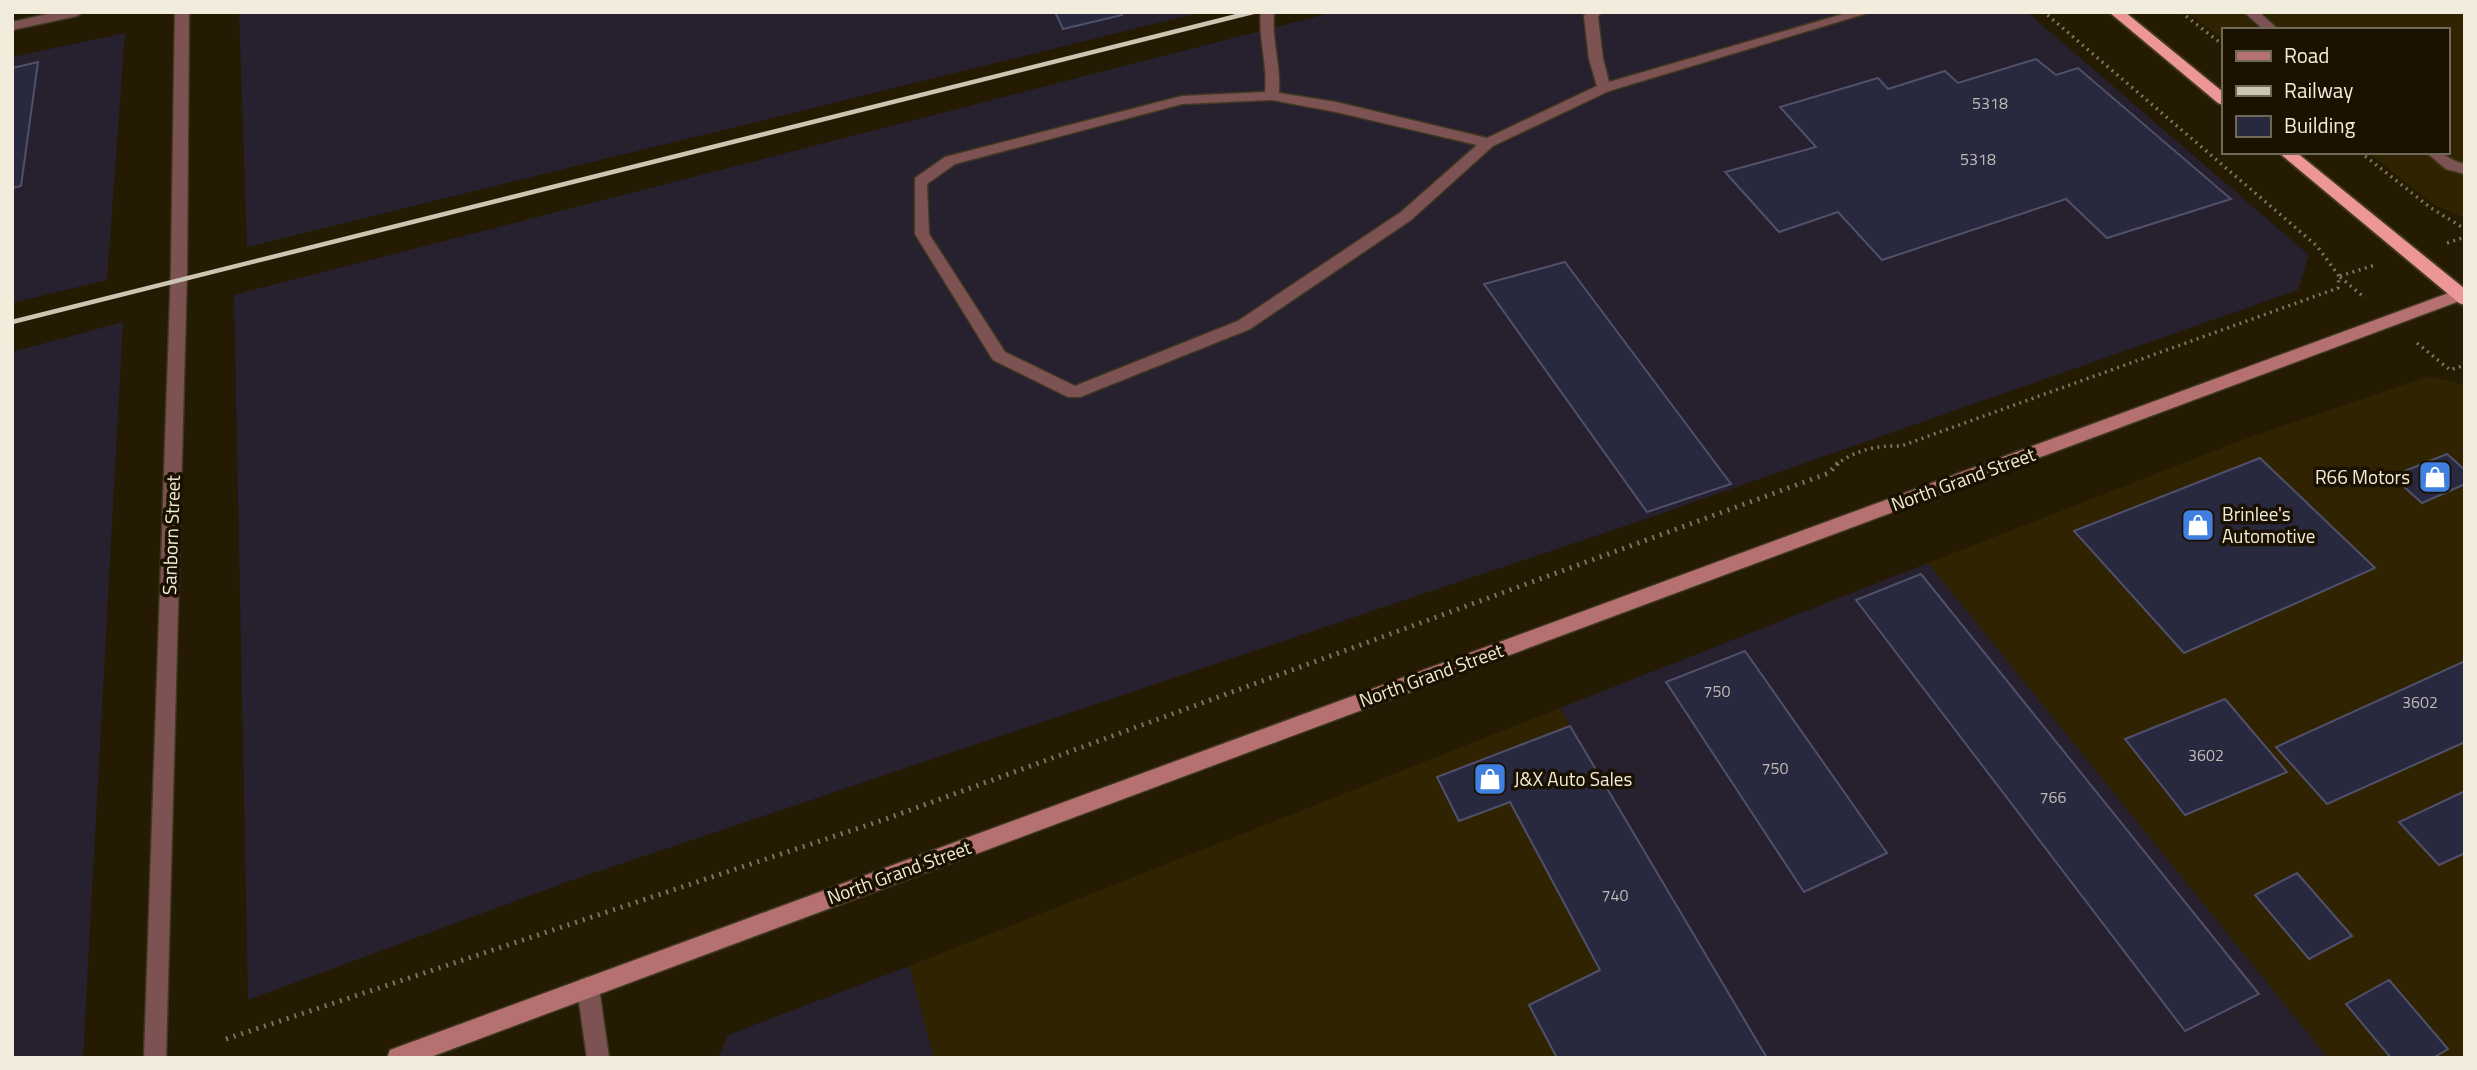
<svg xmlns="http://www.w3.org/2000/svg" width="2477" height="1070" font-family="'Titillium Web',sans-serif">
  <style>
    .built { fill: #302301 }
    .industrial { fill: #26202f }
    .building { fill: #28283f; stroke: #50506b; stroke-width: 2 }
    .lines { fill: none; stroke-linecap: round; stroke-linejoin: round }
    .service-casing { stroke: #413821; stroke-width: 3 }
    .minor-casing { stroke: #413821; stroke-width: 3 }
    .secondary-casing { stroke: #413821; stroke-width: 3 }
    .trunk-casing { stroke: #413821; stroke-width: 4 }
    .path-far1 { stroke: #7c745f; stroke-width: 3.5; stroke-dasharray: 2 4.5; stroke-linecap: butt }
    .path { stroke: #7c745f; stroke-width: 5; stroke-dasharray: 2 6; stroke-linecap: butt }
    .service { fill: #7d5252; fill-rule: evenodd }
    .minor { fill: #7d5252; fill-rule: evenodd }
    .secondary { fill: #b57071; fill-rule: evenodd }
    .trunk { fill: #ed9697; fill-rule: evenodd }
    .rail { stroke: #ccc5b3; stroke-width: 4.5 }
    .labels { text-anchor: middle; stroke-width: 7; stroke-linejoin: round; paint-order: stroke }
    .number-label { font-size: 16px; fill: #c0bbb5 }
    .poi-label { font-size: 19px; fill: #f2ecdc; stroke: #1b1100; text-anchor: start }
    .street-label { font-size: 19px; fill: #f2ecdc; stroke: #1b1100 }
  </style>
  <rect width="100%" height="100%" fill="#241b02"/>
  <g class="built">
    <path d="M2187,12h278v206l-29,-12 -69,-54h80v-122h-224v10z"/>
    <path d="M2429,376l36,9v673h-137l-400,-495 314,-123z"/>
    <path d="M1560,708l207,350h-833l-25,-92z"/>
  </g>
  <g class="industrial">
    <path d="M239,12h964l-956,235z"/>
    <path d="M1334,12h693l282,243 -11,35 -658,231 -1079,363 -313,116 -14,-705z"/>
    <path d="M125,33l-18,247 -95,23v-246z"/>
    <path d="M123,322l-40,736h-71v-706z"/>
    <path d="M1928,563l400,495h-561l-207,-350z"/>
    <path d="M909,966l25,92h-216l10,-23z"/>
  </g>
  <g class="building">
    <path d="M1055,12h66l1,3 -59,14z"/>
    <path d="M2036,59l20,16 22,-7 153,131 -124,39 -41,-39 -184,61 -44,-48 -59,20 -54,-60 91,-25 -36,-40 98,-29 10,11 57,-18 13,12z"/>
    <path d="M38,62l-17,124 -9,2v-120z"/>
    <path d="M1565,262l166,222 -84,28 -163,-228z"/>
    <path d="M2447,454l18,16v14l-43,19 -30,-27z"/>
    <path d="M2260,458l115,110 -191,85 -110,-122z"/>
    <path d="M1921,574l338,420 -74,37 -329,-431z"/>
    <path d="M1745,651l142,202 -83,39 -138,-210z"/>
    <path d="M2465,661v81l-138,62 -51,-57z"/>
    <path d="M2225,699l62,73 -102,43 -60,-76z"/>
    <path d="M1570,726l197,332h-210l-28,-53 71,-35 -90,-168 -51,19 -22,-44z"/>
    <path d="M2465,791v62l-26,12 -40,-43z"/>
    <path d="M2297,873l55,63 -43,23 -54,-64z"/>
    <path d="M2389,980l59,69 -15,9h-42l-45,-54z"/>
  </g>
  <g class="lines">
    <defs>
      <g id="service">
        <path d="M1261,12h13c-3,29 7,51 5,81l57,9 151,36 110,-52 -8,-27 -5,-43 3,-4h14l-3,5 5,42 6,23 241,-70h21l-262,79 -116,55 -82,74 -161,109 -170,68h-12l-75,-37 -78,-126v-56l30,-21 237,-61 83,-4c3,-29 -7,-52 -4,-80zM1272,100l64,12 141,33 -76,67 -163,109 -163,65 -70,-34 -76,-118 -2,-50 28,-20 227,-60z"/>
        <path d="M2244,12h15l20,18h-15z"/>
        <path d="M2426,152c23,0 20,8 39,12v10l-19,-5z"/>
      </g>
      <g id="minor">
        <path d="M57,12h26l-6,4 -65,14v-8z"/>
        <path d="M175,12h14l-2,257 -21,789h-22l27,-789z"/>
        <path d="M588,977l8,3 3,8 10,70h-22l-10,-70 3,-8z"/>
      </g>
      <path id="secondary" d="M2465,287v12l-2037,759h-41l3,-8 8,-3z"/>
      <g id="trunk">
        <path d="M2109,12h16l98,80v13l-5,-2z"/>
        <path d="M2278,152h18l169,137v16l-6,-2z"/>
      </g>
    </defs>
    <use href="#service" class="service-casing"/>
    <use href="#minor" class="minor-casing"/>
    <use href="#secondary" class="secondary-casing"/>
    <use href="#trunk" class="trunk-casing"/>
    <g class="path-far1">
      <path d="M2181,12l42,33"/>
      <path d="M2360,152l71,56 34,21"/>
      <path d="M2447,243l18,-6"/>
      <path d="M2340,276l35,-11"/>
      <path d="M2340,277l25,21"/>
      <path d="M2417,343l33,27 15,-5"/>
      <path d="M1836,465c19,-15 42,-20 65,-19l437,-158 1,-12 -22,-30 -273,-234"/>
    </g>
    <path class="path" d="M226,1039l660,-220 943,-346 9,-10"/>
    <use href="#service" class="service"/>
    <use href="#minor" class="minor"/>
    <use href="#secondary" class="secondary"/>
    <use href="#trunk" class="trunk"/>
    <path class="rail" d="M12,322l1241,-310"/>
  </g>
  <defs>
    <symbol id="shop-square" viewBox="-11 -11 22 22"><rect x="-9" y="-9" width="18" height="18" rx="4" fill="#3f7fe0" stroke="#1b1100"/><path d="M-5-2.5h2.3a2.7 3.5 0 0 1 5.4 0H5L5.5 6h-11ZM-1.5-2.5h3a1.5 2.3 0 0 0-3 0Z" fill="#fff"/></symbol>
  </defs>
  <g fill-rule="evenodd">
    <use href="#shop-square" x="2416" y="458" width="38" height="38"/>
    <use href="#shop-square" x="2179" y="506" width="38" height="38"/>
    <use href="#shop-square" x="1471" y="760" width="38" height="38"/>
  </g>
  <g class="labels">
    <g class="number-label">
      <text x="1990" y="109">5318</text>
      <text x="1978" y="165">5318</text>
      <text x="1717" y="697">750</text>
      <text x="2420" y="708">3602</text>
      <text x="2206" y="761">3602</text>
      <text x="1775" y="774">750</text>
      <text x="2053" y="803">766</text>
      <text x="1615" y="901">740</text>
    </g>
    <g class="poi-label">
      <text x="2410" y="484" text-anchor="end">R66 Motors</text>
      <text x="2222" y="521">Brinlee's<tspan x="2222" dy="22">Automotive</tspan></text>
      <text x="1514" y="786">J&amp;X Auto Sales</text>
    </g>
    <g class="street-label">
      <text transform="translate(1963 479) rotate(-20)" y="7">North Grand Street</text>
      <text transform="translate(171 535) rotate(-88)" y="7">Sanborn Street</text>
      <text transform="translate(1431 675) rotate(-20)" y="7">North Grand Street</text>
      <text transform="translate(899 872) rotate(-20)" y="7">North Grand Street</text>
    </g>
  </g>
  <rect width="2477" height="1070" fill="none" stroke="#f2ecdc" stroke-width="28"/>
  <rect x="2222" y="28" width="228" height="126" fill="#1b1100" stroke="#716958" stroke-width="2"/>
  <rect x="2236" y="51" width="35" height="10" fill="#b57071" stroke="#716958" stroke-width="2"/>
  <text x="2284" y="63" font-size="21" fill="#f2ecdc">Road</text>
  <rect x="2236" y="86" width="35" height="10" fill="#ccc5b3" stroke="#716958" stroke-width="2"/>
  <text x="2284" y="98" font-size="21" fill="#f2ecdc">Railway</text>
  <rect x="2236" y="116" width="35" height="21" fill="#28283f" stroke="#716958" stroke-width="2"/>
  <text x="2284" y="133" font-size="21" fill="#f2ecdc">Building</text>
</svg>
